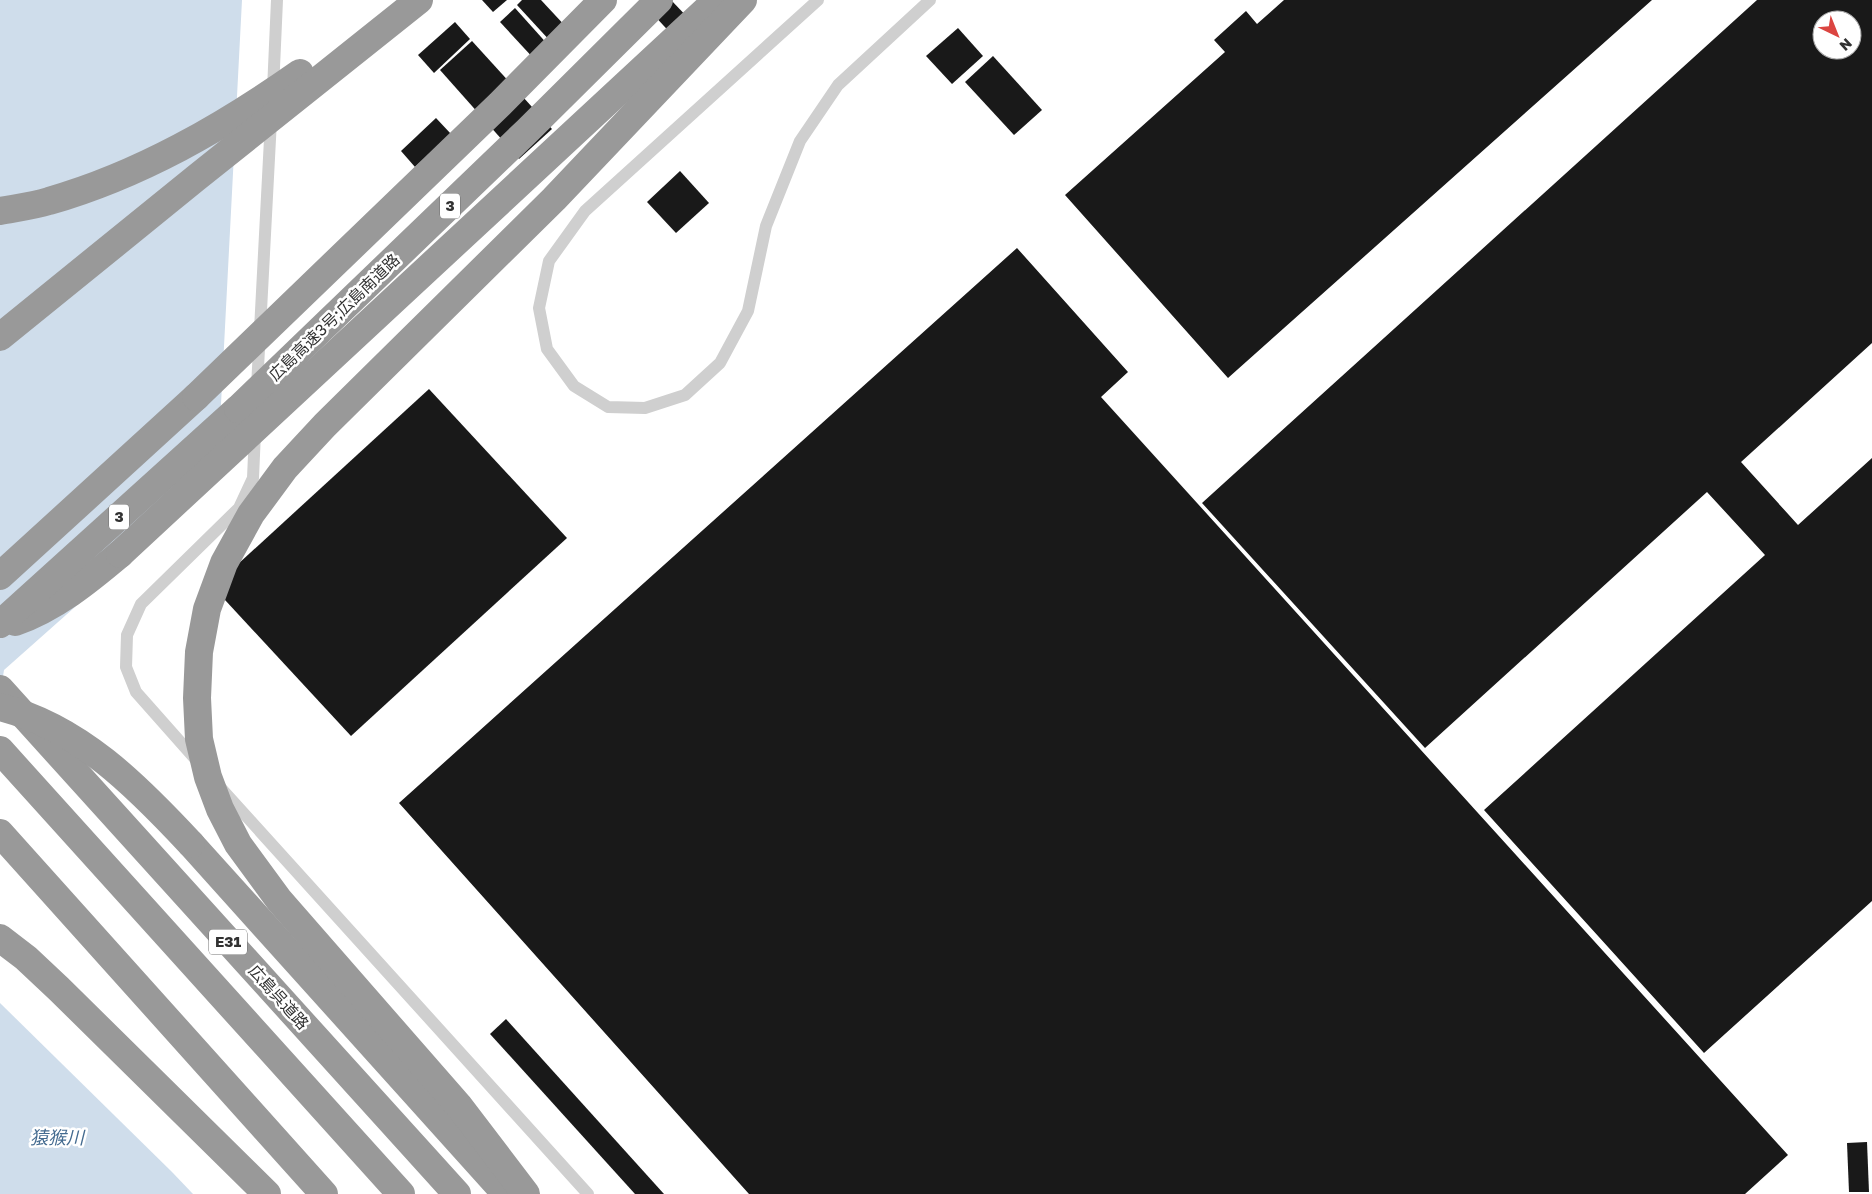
<svg xmlns="http://www.w3.org/2000/svg" width="1872" height="1194" font-family="'Golos Text','Noto Sans JP',sans-serif">
  <style>
    .water { fill: #cfddeb }
    .building { fill: #191919; fill-rule: evenodd }
    .lines { fill: none; stroke-linecap: round; stroke-linejoin: round }
    .service { stroke: #cfcfcf; stroke-width: 12 }
    .motorway { stroke: #999; stroke-width: 28 }
    .motorway-bridge { stroke: #999; stroke-width: 28 }
    .labels { text-anchor: middle; stroke-width: 5; stroke-linejoin: round; paint-order: stroke }
    .shield { fill: #fff; stroke: #707070; stroke-width: 1 }
    .shield-label { font-size: 15px; font-weight: bold; fill: #323232 }
    .street-label { font-size: 16px; fill: #323232; stroke: #fff }
    .water-label { font-size: 18px; font-style: italic; fill: #446b90; stroke: #fff }
  </style>
  <rect width="100%" height="100%" fill="#fff"/>
  <g class="water">
    <path d="M0,0h242l-25,481 -213,189 -4,25z"/>
    <path d="M0,1003l172,169 21,22h-193z"/>
  </g>
  <g class="building">
    <path d="M482,0h25l-14,12z"/>
    <path d="M522,0h19l27,29 -16,14 -35,-38z"/>
    <path d="M640,0h31l21,22 -17,16z"/>
    <path d="M1284,0h368l-424,378 -163,-183 160,-143 -11,-12 32,-29 11,13z"/>
    <path d="M1757,0h115v343l-131,119 57,63 74,-67v443l-168,152 -220,-243 281,-255 -58,-63 -282,256 -223,-245zM1822,20h30v30h-30z"/>
    <path d="M515,8l35,39 -14,14 -36,-39z"/>
    <path d="M455,22l15,17 -36,34 -16,-18z"/>
    <path d="M958,28l25,28 -31,28 -26,-28z"/>
    <path d="M472,41l80,88 -33,30 -79,-89z"/>
    <path d="M993,56l49,54 -28,25 -49,-53z"/>
    <path d="M436,118l15,16 -36,33 -14,-16z"/>
    <path d="M680,171l29,32 -33,30 -29,-31z"/>
    <path d="M1017,248l111,124 -27,25 687,758 -43,39h-996l-350,-391z"/>
    <path d="M429,389l138,149 -216,198 -138,-149z"/>
    <path d="M506,1019l158,175h-29l-145,-160z"/>
    <path d="M1867,1142l2,50h-20l-2,-49z"/>
  </g>
  <g class="lines">
    <g class="service">
      <path d="M818,0l-233,211 -36,50 -10,47 8,41 27,37 34,21 37,1 40,-13 35,-32 28,-52 18,-85 34,-85 38,-56 92,-85"/>
      <path d="M273,90l4,-90"/>
      <path d="M257,387l14,-267"/>
      <path d="M198,762l-62,-70 -10,-25 1,-32 14,-31 98,-96 14,-30 2,-46"/>
      <path d="M219,786l369,408"/>
    </g>
    <g class="motorway">
      <path d="M0,576l196,-179"/>
      <path d="M15,622c40,-14 73,-41 105,-68"/>
      <path d="M0,624l238,-215"/>
      <path d="M0,689l457,505"/>
      <path d="M0,750l401,444"/>
      <path d="M0,833l324,361"/>
      <path d="M191,844l315,350"/>
      <path d="M0,938l26,20 33,31 208,205"/>
    </g>
    <g class="motorway-bridge">
      <path d="M0,211c16,-3 33,-5 49,-10 91,-26 174,-74 251,-128"/>
      <path d="M0,337l196,-159 223,-178"/>
      <path d="M196,397l304,-293 103,-104"/>
      <path d="M238,409l289,-278 132,-131"/>
      <path d="M120,554l597,-554"/>
      <path d="M0,707c79,20 137,79 191,137"/>
      <path d="M526,1194l-67,-88 -180,-206 -41,-56 -18,-35 -12,-32 -9,-38 -2,-41 2,-46 8,-43 17,-46 27,-49 34,-46 40,-43 229,-226 189,-199"/>
    </g>
  </g>
  <g class="labels">
    <g class="shield">
      <rect x="440" y="193.5" width="20" height="25" rx="4"/>
      <rect x="109" y="504.5" width="20" height="25" rx="4"/>
      <rect x="209" y="929.5" width="38" height="25" rx="4"/>
    </g>
    <g class="shield-label">
      <text x="450" y="211">3</text>
      <text x="119" y="522">3</text>
      <text x="228" y="947">E31</text>
    </g>
    <g class="street-label">
      <text transform="translate(334 317) rotate(-44)" y="6">広島高速3号;広島南道路</text>
      <text transform="translate(279 997) rotate(48)" y="6">広島呉道路</text>
    </g>
    <g class="water-label">
      <text x="57" y="1144">猿猴川</text>
    </g>
  </g>
  <g transform="translate(1837 35) rotate(137)"><circle r="24" fill="#ffffff" stroke="#adadad"/>
  <path d="M0-4L9 19L0 12L-9 19Z" fill="#db4541"/>
  <text y="-8" font-size="14" font-weight="bold" text-anchor="middle" fill="#323232">N</text>
  </g>
</svg>
